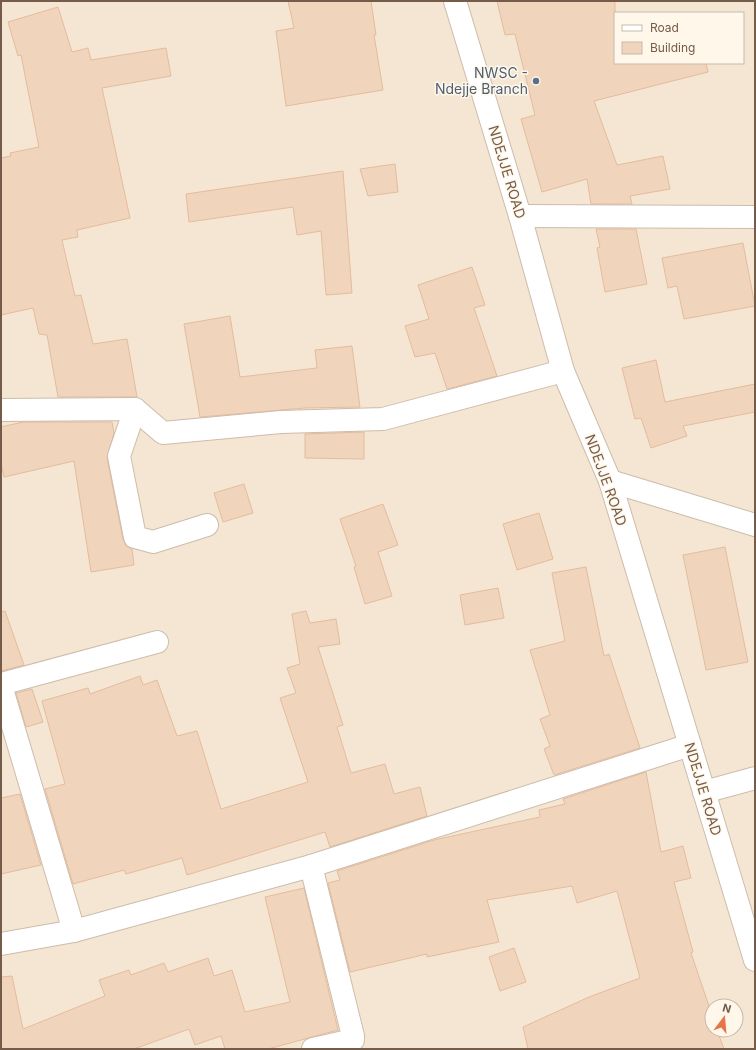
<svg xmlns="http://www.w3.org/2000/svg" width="756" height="1050" font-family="Inter,sans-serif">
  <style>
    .residential { fill: #f4e6d3; fill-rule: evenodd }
    .building { fill: #f1d4bc; stroke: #e4bc9d }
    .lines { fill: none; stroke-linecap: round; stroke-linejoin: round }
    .minor-casing { stroke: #cdbcab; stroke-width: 24 }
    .minor { stroke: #fff; stroke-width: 22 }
    .service-dot { fill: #5c6f8a; stroke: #fff8ea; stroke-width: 1.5 }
    .labels { text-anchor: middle; stroke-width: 3; stroke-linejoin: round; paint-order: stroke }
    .service-label { font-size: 14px; fill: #4e5e75; stroke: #fff8ea; text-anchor: end }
    .street-label { font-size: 14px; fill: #745b4a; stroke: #fff8ea }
  </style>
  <rect width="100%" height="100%" fill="#fcf4e4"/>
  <path class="residential" d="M1,1h754v1048h-754zM615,13h128v50h-128zM712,1006h24v24h-24z"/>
  <g class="building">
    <path d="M288,1h83l5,34h-2l9,55 -97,16 -10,-75 18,-3z"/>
    <path d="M497,1h118v62h91l2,9 -114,29 23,64 46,-9 7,33 -40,7 2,8h-41l-4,-25 -45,13 -21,-73 14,-4 -20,-81 -10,1z"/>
    <path d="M58,7l14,45 16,-4 3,12 75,-12 5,28 -69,12 28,130 -53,12 1,7 -16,3 13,56 6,-1 12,49 34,-5 10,58h-79l-11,-62 -8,-1 -6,-26 -32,7v-157l10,-2 -1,-3 29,-6 -18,-92 -3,1 -10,-34z"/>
    <path d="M395,164l3,28 -30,4 -8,-27z"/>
    <path d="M343,171l9,122 -26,2 -5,-64 -24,4 -4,-28 -104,15 -3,-28z"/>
    <path d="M596,229h40l11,55 -42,8 -8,-44 3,-1z"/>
    <path d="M743,243l12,63 -71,13 -7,-33 -9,2 -6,-30z"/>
    <path d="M472,267l13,38 -11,3 23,68 -50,13 -12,-36 -20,4 -10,-31 24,-7 -11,-34z"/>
    <path d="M230,316l10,61 77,-9 -2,-18 37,-4 8,61 -55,1 -105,9 -16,-93z"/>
    <path d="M656,360l9,42 90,-18v28l-72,14 4,10 -36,12 -10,-30 -6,1 -13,-51z"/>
    <path d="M23,422h89l2,11 -7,25 16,81 3,7 6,3 2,16 -43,7 -17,-111 -70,16 -3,-14v-36z"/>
    <path d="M364,432v27l-59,-1v-24z"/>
    <path d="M244,484l9,29 -30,9 -9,-29z"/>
    <path d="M383,504l15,41 -20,7 14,44 -27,8 -11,-37 2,-1 -16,-47z"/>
    <path d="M539,513l14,46 -36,11 -14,-46z"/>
    <path d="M725,547l23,115 -42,8 -23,-115z"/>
    <path d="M586,567l18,89 5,-2 31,94 -86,27 -10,-26 6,-3 -10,-27 10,-4 -20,-65 35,-9 -13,-68z"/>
    <path d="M498,588l6,30 -39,7 -5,-30z"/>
    <path d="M5,611l19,54 -23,6v-59z"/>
    <path d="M306,611l4,12 26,-4 4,25 -22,3 25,78 -6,2 14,46 34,-9 9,30 26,-7 7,29 -97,31 -5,-15 -138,43 -5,-17 -56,16 -2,-4 -51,14 -28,-95 20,-5 -23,-83 46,-13 2,6 50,-18 3,9 14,-5 20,56 20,-5 24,78 87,-27 -28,-84 16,-5 -9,-25 13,-4 -8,-50z"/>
    <path d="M32,689l11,33 -17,5 -10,-34z"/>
    <path d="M646,772l15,80 22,-6 8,32 -17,4 19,70 -2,1 21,62v15h5l7,19h-196l-5,-22 66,-30 51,-19 -23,-87 -40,12 -5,-17 -85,14 12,42 -72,15v-3l-77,18 -22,-89 12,-3 -3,-9 97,-31 106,-23 -1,-7 26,-6 -2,-5z"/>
    <path d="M20,794l21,71 -40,9v-76z"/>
    <path d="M304,888l34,142 -70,19h-43l-4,-13 -26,9 -6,-16 -55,20h-133v-72l11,-1 11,53 82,-33 -6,-16 30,-10 2,5 33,-12 4,9 40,-14 6,18 18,-6 13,42 45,-10 -25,-105z"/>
    <path d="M514,948l12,34 -26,9 -11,-34z"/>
  </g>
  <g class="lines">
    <defs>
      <g id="minor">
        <path d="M455,1l65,215 43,155 47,110 145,479"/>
        <path d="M520,216l235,1"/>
        <path d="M135,409l-16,47 16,81 18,5 54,-17"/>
        <path d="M1,410l134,-1 28,24 118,-11 102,-3 180,-48"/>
        <path d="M610,481l145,44"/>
        <path d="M1,684l156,-42"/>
        <path d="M1,686l73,245"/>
        <path d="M704,792l51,-14"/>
        <path d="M311,866l42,170v4l-40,9"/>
        <path d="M1,944l73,-13 237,-65 379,-121"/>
      </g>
    </defs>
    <use href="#minor" class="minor-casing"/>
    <use href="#minor" class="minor"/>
  </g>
  <circle class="service-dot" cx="536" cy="81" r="4"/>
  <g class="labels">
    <g class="service-label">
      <text x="528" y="78">NWSC -<tspan x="528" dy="16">Ndejje Branch</tspan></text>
    </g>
    <g class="street-label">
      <text transform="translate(507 172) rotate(73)" y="5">NDEJJE ROAD</text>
      <text transform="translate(606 480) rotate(70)" y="5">NDEJJE ROAD</text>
      <text transform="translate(703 789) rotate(73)" y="5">NDEJJE ROAD</text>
    </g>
  </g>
  <rect width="756" height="1050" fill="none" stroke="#745b4a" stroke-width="4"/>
  <rect x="614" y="12" width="130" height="52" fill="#fff8ea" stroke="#c7b9aa"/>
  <rect x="622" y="25" width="20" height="6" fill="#ffffff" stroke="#c7b9aa"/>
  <text x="650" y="32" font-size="12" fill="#745b4a">Road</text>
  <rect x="622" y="42" width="20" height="12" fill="#f1d4bc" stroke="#c7b9aa"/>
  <text x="650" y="52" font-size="12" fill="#745b4a">Building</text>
  <g transform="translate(724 1018) rotate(16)"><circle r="19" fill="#fff8ea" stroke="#c7b9aa"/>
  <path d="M0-3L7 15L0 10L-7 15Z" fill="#e5764b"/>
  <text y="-6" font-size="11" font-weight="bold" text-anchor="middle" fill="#745b4a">N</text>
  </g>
</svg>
